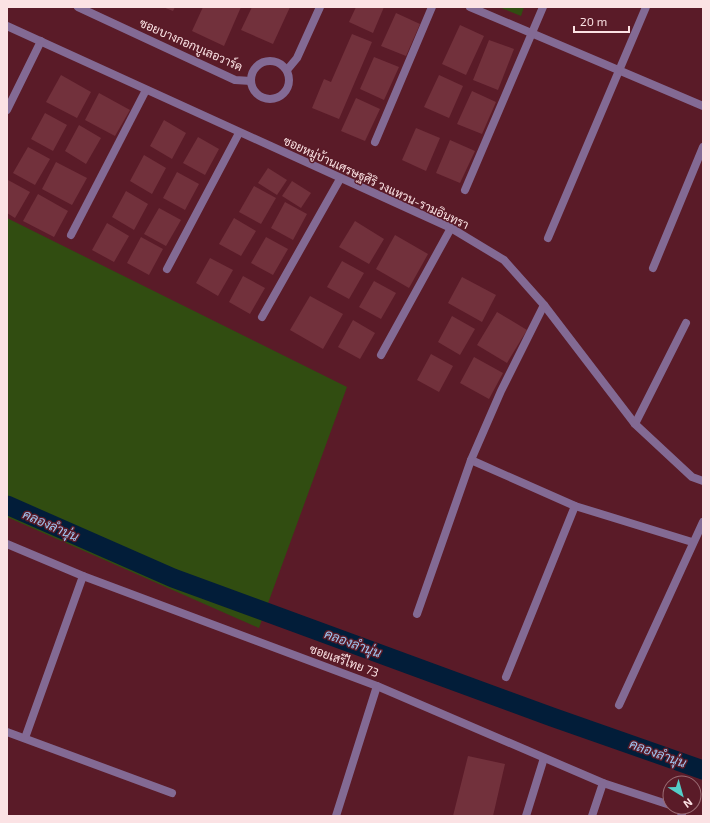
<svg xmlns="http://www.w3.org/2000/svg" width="710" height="823" font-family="'Exo 2',Sarabun,sans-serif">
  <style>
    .green { fill: #314d11 }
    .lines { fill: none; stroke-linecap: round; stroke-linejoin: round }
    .canal { stroke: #021d39; stroke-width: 19 }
    .building { fill: #72313c }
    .street { stroke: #836a94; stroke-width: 8 }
    .labels { text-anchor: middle; stroke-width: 3; stroke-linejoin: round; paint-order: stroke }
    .street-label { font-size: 12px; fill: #fbe2e4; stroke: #5a1b28 }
    .water-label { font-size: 13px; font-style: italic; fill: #9ec5f0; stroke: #5a1b28 }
  </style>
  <rect width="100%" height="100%" fill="#5a1b28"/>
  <g class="green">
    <path d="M499,7h25l-3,9z"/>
    <path d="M7,218l340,169 -88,241 -252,-111z"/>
  </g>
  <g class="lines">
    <path class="canal" d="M7,505l166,73 379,139 151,53"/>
  </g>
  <g class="building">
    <path d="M163,7h12l-2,4z"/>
    <path d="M203,7h38l-17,39 -32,-15z"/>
    <path d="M252,7h38l-17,37 -32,-14z"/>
    <path d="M356,7h28l-11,26 -24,-11z"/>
    <path d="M396,13l24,11 -14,32 -25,-10z"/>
    <path d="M460,25l24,11 -18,39 -24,-11z"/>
    <path d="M352,34l20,8 -33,77 -27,-11 12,-29 7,3z"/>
    <path d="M489,40l25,9 -16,41 -25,-10z"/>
    <path d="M374,57l25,10 -15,33 -24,-11z"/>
    <path d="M61,75l30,17 -14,26 -31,-16z"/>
    <path d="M439,75l24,11 -14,32 -25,-11z"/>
    <path d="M472,91l24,11 -14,32 -25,-10z"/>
    <path d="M99,93l31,17 -15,26 -30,-16z"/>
    <path d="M356,98l24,11 -15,32 -24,-10z"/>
    <path d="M45,113l22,12 -14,26 -22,-12z"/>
    <path d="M164,120l22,13 -14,26 -22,-13z"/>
    <path d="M79,125l22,13 -15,26 -21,-13z"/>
    <path d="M416,128l24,10 -14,33 -24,-11z"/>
    <path d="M198,137l21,12 -14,26 -22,-12z"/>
    <path d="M450,140l25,11 -15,32 -24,-10z"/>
    <path d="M28,147l22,12 -15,26 -22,-12z"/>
    <path d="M144,155l22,13 -14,26 -22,-13z"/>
    <path d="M56,162l31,16 -15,27 -30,-16z"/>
    <path d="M268,168l19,12 -10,15 -19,-12z"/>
    <path d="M177,172l22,12 -14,26 -22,-12z"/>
    <path d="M8,180l22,12 -15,26 -8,-5z"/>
    <path d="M292,181l19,12 -10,15 -19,-12z"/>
    <path d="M254,186l22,12 -15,26 -22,-12z"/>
    <path d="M126,191l22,13 -14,26 -22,-13z"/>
    <path d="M38,194l30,17 -14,26 -31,-16z"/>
    <path d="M285,202l22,12 -14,26 -22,-12z"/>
    <path d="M159,208l22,12 -15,26 -22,-12z"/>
    <path d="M234,218l22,13 -15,25 -22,-12z"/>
    <path d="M355,221l29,18 -15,25 -30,-17z"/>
    <path d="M107,223l22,13 -15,26 -22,-12z"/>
    <path d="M395,235l33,19 -19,34 -33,-19z"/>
    <path d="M141,237l22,12 -14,26 -22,-12z"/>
    <path d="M266,237l22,12 -15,26 -22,-12z"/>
    <path d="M210,258l23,12 -15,26 -22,-13z"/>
    <path d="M342,261l22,12 -15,26 -22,-12z"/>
    <path d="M243,276l22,12 -15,26 -21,-12z"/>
    <path d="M462,277l34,18 -14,27 -34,-19z"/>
    <path d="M374,281l22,12 -15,26 -22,-12z"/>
    <path d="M310,296l33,18 -20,35 -33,-19z"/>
    <path d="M497,312l30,18 -20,33 -30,-18z"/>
    <path d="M452,316l23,13 -15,26 -22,-13z"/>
    <path d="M353,320l22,13 -15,26 -22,-12z"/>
    <path d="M431,354l22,12 -14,26 -22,-12z"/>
    <path d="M474,357l29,16 -14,26 -29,-16z"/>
    <path d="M468,756l37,8 -12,52h-40z"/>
  </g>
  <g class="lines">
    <g class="street">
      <path d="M78,7l157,73 16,1"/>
      <path d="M470,7l233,99"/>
      <path d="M7,26l444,202 53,32 40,45 91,119 57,53 11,4"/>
      <circle cx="270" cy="80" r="19"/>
      <path d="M287,70l10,-12 23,-51"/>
      <path d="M7,110l34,-69"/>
      <path d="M375,142l57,-135"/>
      <path d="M465,190l78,-183"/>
      <path d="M71,235l75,-145"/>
      <path d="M548,238l98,-231"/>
      <path d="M653,268l50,-121"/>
      <path d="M167,269l72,-136"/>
      <path d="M262,317l78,-138"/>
      <path d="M381,355l70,-127"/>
      <path d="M635,424l51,-101"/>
      <path d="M471,460l104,46 117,36"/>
      <path d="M7,544l76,32 294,110 226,97 67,22"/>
      <path d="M417,614l54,-154 30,-69 43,-86"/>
      <path d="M506,677l69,-171"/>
      <path d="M619,705l84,-183"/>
      <path d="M7,732l165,61"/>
      <path d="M25,738l58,-162"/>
      <path d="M677,807l7,2 -3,7"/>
      <path d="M336,816l41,-130"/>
      <path d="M526,816l18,-58"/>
      <path d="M592,816l11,-33"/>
    </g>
  </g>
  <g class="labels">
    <g class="street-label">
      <text transform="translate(191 45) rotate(24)" y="4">ซอยบางกอกบูเลอวาร์ด</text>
      <text transform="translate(376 183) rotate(25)" y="4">ซอยหมู่บ้านเศรษฐศิริ วงแหวน-รามอินทรา</text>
      <text transform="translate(344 661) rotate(20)" y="4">ซอยเสรีไทย 73</text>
    </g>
    <g class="water-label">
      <text transform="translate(51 525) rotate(24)" y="5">คลองลำนุ่น</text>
      <text transform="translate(353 643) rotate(20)" y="5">คลองลำนุ่น</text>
      <text transform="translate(658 753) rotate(20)" y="5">คลองลำนุ่น</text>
    </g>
  </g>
  <rect width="710" height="823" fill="none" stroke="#fbe2e4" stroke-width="16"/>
  <g transform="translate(682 795) rotate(143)"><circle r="19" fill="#5a1b28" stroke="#9a6b73"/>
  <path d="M0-3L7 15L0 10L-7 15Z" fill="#54cdc8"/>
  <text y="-6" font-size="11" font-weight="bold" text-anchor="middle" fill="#fbe2e4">N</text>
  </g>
  <path d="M574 26v6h55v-6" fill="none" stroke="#fbe2e4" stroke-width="2"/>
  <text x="580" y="26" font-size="12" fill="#fbe2e4" stroke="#5a1b28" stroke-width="3" paint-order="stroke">20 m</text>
</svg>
